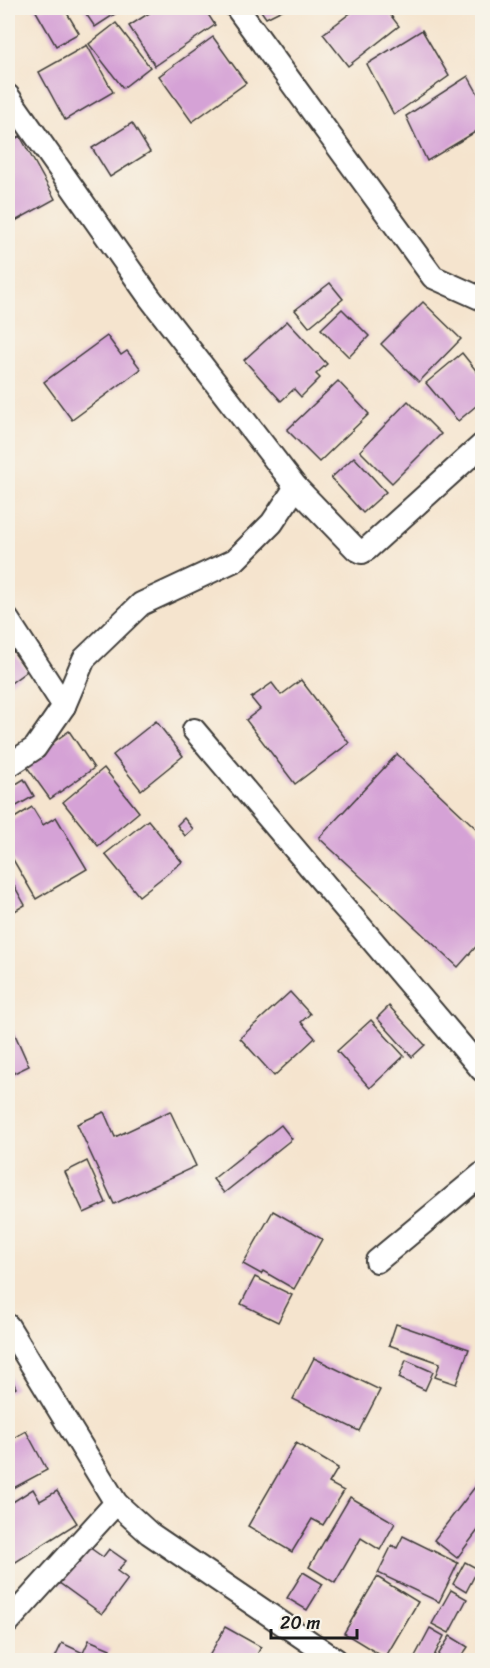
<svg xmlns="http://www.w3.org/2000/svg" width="490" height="1668" font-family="Sriracha,sans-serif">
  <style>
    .building { fill: #d5a2d6 }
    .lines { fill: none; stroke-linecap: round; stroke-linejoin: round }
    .minor-casing { stroke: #3d3a37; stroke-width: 26 }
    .minor { stroke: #fff; stroke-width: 22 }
  </style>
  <rect width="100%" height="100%" fill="#f7f3e8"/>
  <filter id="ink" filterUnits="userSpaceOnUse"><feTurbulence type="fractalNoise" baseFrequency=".0167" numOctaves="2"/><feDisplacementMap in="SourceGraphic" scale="12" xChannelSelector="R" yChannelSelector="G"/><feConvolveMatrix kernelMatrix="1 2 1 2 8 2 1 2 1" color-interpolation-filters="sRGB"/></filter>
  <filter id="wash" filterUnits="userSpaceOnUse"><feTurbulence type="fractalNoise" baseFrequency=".008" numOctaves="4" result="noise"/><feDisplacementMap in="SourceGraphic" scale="24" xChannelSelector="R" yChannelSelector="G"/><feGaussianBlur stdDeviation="1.35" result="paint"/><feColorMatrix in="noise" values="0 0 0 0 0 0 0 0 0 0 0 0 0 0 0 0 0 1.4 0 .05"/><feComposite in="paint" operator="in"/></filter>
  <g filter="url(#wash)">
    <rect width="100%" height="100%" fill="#f5e4ce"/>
    <g id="blocks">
      <g class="building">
        <path d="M34,8h30l15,25 -23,13z"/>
        <path d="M82,8h42l-29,19z"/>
        <path d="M157,8h47l11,17 -60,41 -26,-40z"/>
        <path d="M259,8h27l-20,10z"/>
        <path d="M357,8h28l14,18 -51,40 -25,-32z"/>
        <path d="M116,23l34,44 -27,21 -34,-44z"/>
        <path d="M422,30l27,46 -55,39 -27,-51z"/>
        <path d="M213,37l33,46 -54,39 -33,-46z"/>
        <path d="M87,45l26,47 -48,28 -26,-48z"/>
        <path d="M468,76l14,25v27l-55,33 -21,-45z"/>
        <path d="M132,123l18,29 -40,25 -18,-29z"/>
        <path d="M20,136l35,63 -47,26v-82z"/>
        <path d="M330,283l13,16 -34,28 -14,-17z"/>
        <path d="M423,302l38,37 -42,43 -38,-38z"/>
        <path d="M342,309l27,27 -20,21 -28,-28z"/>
        <path d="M287,321l40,43 -11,10 4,4 -19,19 -7,-8 -13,12 -37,-41z"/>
        <path d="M107,336l14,19 6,-4 14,18 -69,51 -28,-38z"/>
        <path d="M462,353l20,25v23l-24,20 -32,-38z"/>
        <path d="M338,381l31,33 -50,48 -32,-32z"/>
        <path d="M408,401l33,33 -49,49 -32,-32z"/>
        <path d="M354,457l32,35 -23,21 -32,-35z"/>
        <path d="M8,644l19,27 -19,14z"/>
        <path d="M301,680l48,63 -54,41 -49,-64 14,-11 -9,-11 21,-15 9,12z"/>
        <path d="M156,721l27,35 -42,34 -28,-35z"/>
        <path d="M69,731l25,37 -44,31 -26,-36z"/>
        <path d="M397,754l85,80v106l-24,27 -139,-129z"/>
        <path d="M104,768l35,44 -41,34 -35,-44z"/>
        <path d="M24,779l10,17 -26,15v-22z"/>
        <path d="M32,807l11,18 13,-8 31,52 -51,30 -28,-48v-29z"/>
        <path d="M184,818l9,11 -8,7 -8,-11z"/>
        <path d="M148,820l34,42 -43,34 -34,-42z"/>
        <path d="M8,875l17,30 -17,10z"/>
        <path d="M290,992l20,22 -9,8 14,16 -41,38 -34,-38z"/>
        <path d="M389,1006l36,39 -13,12 -35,-39z"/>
        <path d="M8,1019l21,47 -21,10z"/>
        <path d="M371,1020l33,36 -34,32 -33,-37z"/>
        <path d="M170,1111l26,55 -82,38 -37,-80 27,-12 11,25z"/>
        <path d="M281,1125l11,14 -68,54 -11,-14z"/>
        <path d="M87,1161l19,42 -22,10 -19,-41z"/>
        <path d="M273,1211l49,28 -28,50 -31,-18 -2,3 -18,-10z"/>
        <path d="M255,1277l37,18 -14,27 -37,-18z"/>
        <path d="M396,1324l73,25 -13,35 -21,-7 5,-14 -51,-18z"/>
        <path d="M314,1358l66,32 -21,41 -66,-32z"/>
        <path d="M406,1360l27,12 -8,18 -26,-12z"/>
        <path d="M8,1372l8,16 -8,5z"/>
        <path d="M26,1431l21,39 -39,21v-50z"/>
        <path d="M296,1443l42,25 -9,15 15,8 -21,34 -11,-6 -20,33 -44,-26z"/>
        <path d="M482,1478v47l-25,33 -23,-18z"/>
        <path d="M33,1489l7,12 17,-10 20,32 -69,44v-62z"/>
        <path d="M350,1497l45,26 -15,27 -19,-12 -26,45 -26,-16z"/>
        <path d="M403,1536l55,27 -19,39 -61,-29 14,-28 5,3z"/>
        <path d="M86,1545l17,12 6,-8 17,12 -9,10 11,8 -26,35 -44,-32z"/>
        <path d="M465,1562l13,7 -12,23 -13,-8z"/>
        <path d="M303,1572l20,12 -16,26 -20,-12z"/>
        <path d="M377,1577l41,25 -33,56 -41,-25z"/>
        <path d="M451,1590l16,9 -18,34 -17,-9z"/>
        <path d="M225,1627l36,20 -7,13h-47z"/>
        <path d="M430,1628l14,8 -12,24h-19z"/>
        <path d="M450,1636l18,11 -9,13h-24z"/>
        <path d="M89,1640l21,9 -5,11h-51l8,-17 21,10z"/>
      </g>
    </g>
  </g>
  <g filter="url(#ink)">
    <use href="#blocks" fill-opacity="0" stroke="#3d3a37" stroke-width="1.5"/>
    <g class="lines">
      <defs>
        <g id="minor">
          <path d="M237,8l196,269 49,22"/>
          <path d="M8,96l142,202 146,189 60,62 6,3 5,-3 115,-104"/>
          <path d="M8,620l56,86"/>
          <path d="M194,730l288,340"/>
          <path d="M8,766l27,-18 29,-42 20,-47 57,-55 94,-44 37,-37 24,-36"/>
          <path d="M377,1261l105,-87"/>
          <path d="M8,1326l108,177 33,30 187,127"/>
          <path d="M8,1622l108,-119"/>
        </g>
      </defs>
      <use href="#minor" class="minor-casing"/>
      <use href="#minor" class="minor"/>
    </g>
  </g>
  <rect width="490" height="1668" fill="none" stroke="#f7f3e8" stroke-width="30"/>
  <path d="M271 1629v9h86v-9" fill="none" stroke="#1c1c1c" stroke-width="3"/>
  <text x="280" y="1629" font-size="18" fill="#1c1c1c" stroke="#f7f3e8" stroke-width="4.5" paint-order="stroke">20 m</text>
</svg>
